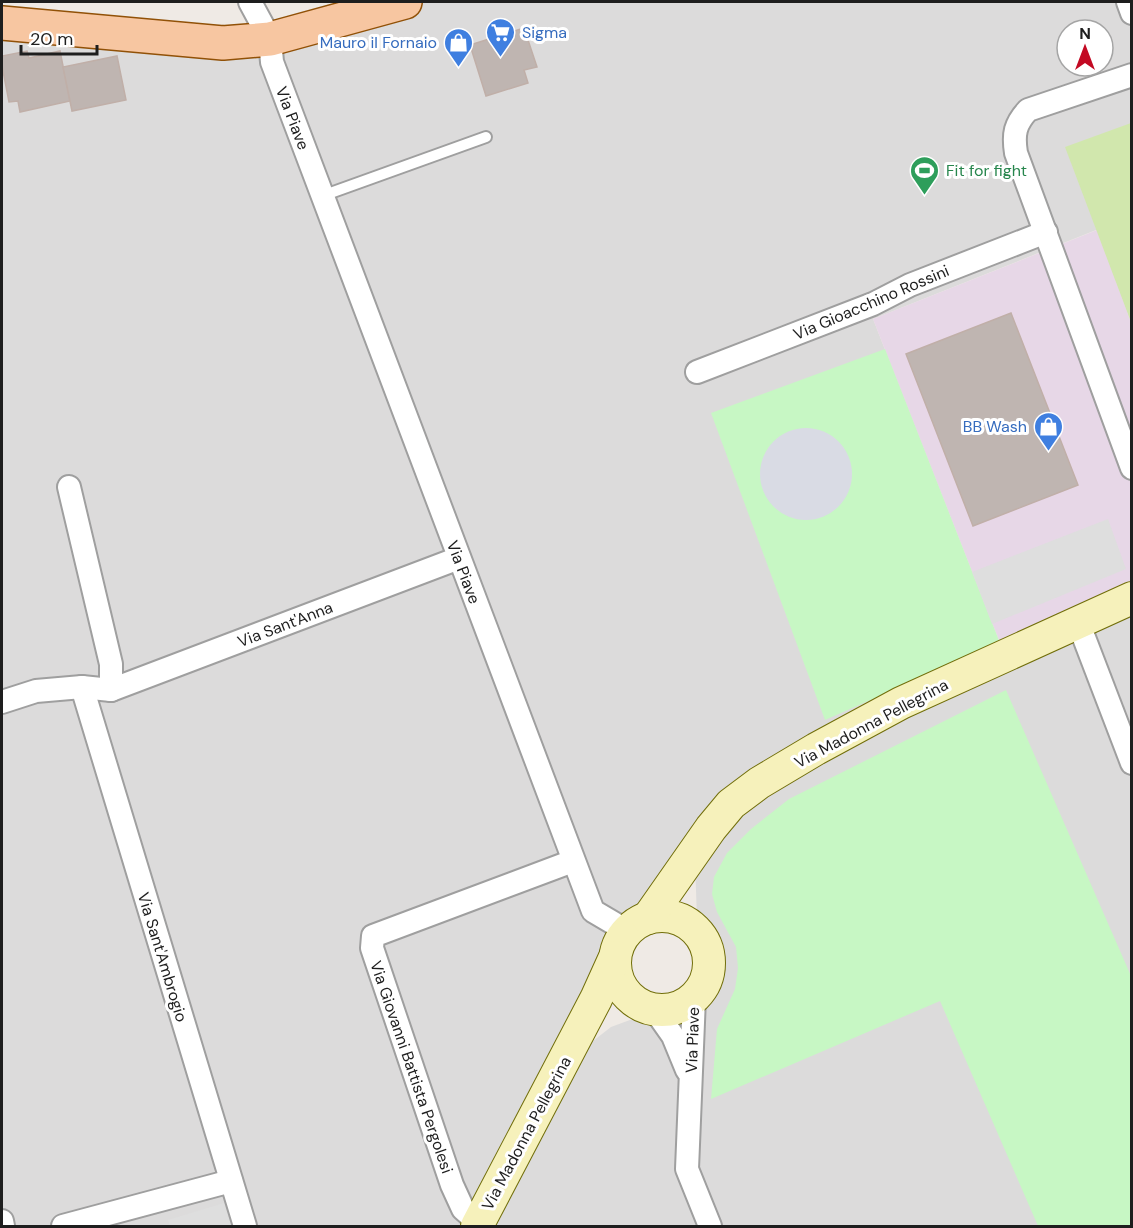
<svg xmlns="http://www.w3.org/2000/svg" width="1133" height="1228" font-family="'DM Sans',sans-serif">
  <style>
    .residential { fill: #dcdbdb; fill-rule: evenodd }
    .industrial { fill: #e7d7e7 }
    .grass { fill: #d1e7ad }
    .park { fill: #c7f7c4 }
    .parking { fill: #dedede }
    .plaza { fill: #d9dbe4 }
    .building { fill: #bfb5b1; stroke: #c0afa8; stroke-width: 1.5 }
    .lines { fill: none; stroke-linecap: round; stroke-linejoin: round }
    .lane-casing { stroke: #9f9f9f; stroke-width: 14 }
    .street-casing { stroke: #9f9f9f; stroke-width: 26 }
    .secondary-casing { stroke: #716e0a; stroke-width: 34 }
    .primary-casing { stroke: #915107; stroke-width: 36 }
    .lane { stroke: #fff; stroke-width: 10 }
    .street { stroke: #fff; stroke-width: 22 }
    .secondary { stroke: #f6f1bb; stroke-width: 32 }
    .primary { stroke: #f7c6a1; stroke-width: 33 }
    .labels { text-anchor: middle; stroke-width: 6; stroke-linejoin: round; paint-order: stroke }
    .shop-label { font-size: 16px; fill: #366cbe; stroke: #fff; text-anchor: end }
    .street-label { font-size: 16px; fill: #1e1e1e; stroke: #fff }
    .leisure-label { font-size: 16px; fill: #27864d; stroke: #fff; text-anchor: start }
  </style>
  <rect width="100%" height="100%" fill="#efeae5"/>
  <g class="residential">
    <path d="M425,2h706v320l-35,-92 -223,89 119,305 -234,154 -115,134 -15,8 -15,18 -44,95 -99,193h-468v-1197l275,13zM1067,30h36v36h-36z"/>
    <path d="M1131,606v620h-640l93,-178 27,-21 27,-10 35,1 14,-6 23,-18 7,-23 -2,-21 -9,-19 -9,-11 -2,-60 78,-78z"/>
  </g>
  <path class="industrial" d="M1097,230l34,92v271l-131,50 -127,-324z"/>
  <path class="grass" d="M1131,123h1l-1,199 -66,-175z"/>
  <g class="park">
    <path d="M885,349l115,294 -175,77 -114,-307z"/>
    <path d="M1006,690l125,286v250h-93l-98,-225 -229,98 6,-70 18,-40 3,-21 -2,-21 -19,-35 -5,-18 2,-17 13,-24 24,-24 38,-30z"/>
  </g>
  <g class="parking">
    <path d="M1108,519l18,50 -134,55 -20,-52z"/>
    <path d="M224,1203l7,23h-61l-2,-6z"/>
  </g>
  <circle class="plaza" cx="806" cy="474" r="46"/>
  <g class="building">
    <path d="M524,28l13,39 -13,3 4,13 -42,13 -16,-51z"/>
    <path d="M27,51l2,7 31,-7 10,50 -50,11 -2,-11 -9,1 -7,-36v-10z"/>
    <path d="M117,56l9,44 -54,11 -9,-44z"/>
    <path d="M1011,313l67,172 -105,41 -67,-172z"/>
  </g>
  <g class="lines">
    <defs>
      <path id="lane" d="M322,196l164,-59"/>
      <g id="street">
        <path d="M250,2l20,37 2,23 321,849 34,20"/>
        <path d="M1128,2l4,11"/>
        <path d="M1132,75l-104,35c-13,14 -15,24 -12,43l116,315"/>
        <path d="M697,372l176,-68 37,-19 136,-53"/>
        <path d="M69,487l42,177v26"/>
        <path d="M1078,622l54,141"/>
        <path d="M82,687l163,539"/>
        <path d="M2,702l34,-11 46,-4 29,3 348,-132"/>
        <path d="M694,998l-7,171 23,57"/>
        <path d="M654,1009l19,27 14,34"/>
        <path d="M2,1221l1,5"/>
        <path d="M479,1223l-16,-14 -11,-24 -80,-237 1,-12 200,-75"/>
        <path d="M63,1226l168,-45"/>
      </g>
      <g id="secondary">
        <circle cx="662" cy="963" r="47"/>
        <path d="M648,918l63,-90 20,-24 28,-21 57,-34 85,-46 231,-105"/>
        <path d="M477,1226l119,-227 19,-42"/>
      </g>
      <path id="primary" d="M2,23l221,20 47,-4 135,-37"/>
    </defs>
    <use href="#lane" class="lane-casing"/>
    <use href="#street" class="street-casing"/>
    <use href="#secondary" class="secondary-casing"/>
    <use href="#primary" class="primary-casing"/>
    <use href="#lane" class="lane"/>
    <use href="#street" class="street"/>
    <use href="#secondary" class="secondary"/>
    <use href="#primary" class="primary"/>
  </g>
  <defs>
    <symbol id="supermarket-pin" viewBox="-11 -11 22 30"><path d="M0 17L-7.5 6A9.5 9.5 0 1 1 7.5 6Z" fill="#3f7fe0" stroke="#fff"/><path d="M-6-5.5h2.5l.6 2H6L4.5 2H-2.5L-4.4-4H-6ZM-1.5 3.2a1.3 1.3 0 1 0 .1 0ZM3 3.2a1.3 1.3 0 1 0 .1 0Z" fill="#fff"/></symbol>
    <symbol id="shop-pin" viewBox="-11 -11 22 30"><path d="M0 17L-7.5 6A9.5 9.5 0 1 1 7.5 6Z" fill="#3f7fe0" stroke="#fff"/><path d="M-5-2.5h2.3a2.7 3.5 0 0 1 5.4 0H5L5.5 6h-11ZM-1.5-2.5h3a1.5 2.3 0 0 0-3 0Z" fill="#fff"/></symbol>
    <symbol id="stadium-pin" viewBox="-11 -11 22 30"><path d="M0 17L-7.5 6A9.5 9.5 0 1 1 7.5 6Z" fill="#2e9e5b" stroke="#fff"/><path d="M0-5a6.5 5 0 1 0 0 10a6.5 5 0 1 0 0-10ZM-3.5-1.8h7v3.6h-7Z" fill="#fff"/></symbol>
  </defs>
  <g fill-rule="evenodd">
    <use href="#supermarket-pin" x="484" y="16" width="33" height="45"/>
    <use href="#shop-pin" x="442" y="26" width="33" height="45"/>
    <use href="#stadium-pin" x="908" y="154" width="33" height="45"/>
    <use href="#shop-pin" x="1032" y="410" width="33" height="45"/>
  </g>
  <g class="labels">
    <g class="shop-label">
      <text x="522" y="38" text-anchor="start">Sigma</text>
      <text x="437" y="48">Mauro il Fornaio</text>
      <text x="1027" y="432">BB Wash</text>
    </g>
    <g class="street-label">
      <text transform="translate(293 118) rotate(69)" y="6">Via Piave</text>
      <text transform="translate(871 302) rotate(-23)" y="6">Via Gioacchino Rossini</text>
      <text transform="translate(464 572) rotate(69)" y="6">Via Piave</text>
      <text transform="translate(285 624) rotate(-21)" y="6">Via Sant'Anna</text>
      <text transform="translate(871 723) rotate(-28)" y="6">Via Madonna Pellegrina</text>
      <text transform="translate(163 957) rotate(73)" y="6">Via Sant'Ambrogio</text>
      <text transform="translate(692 1040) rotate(-88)" y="6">Via Piave</text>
      <text transform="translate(412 1067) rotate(71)" y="6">Via Giovanni Battista Pergolesi</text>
      <text transform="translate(526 1133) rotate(-62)" y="6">Via Madonna Pellegrina</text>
    </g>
    <g class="leisure-label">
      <text x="946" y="176">Fit for fight</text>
    </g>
  </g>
  <rect width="1133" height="1228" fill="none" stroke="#1e1e1e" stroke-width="6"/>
  <g transform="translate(1085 48)"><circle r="28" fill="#ffffff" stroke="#a5a5a5" stroke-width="1.5"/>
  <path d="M0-4.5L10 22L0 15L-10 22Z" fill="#c30923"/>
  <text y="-9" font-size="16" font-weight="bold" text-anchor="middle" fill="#1e1e1e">N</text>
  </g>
  <path d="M21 45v9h76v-9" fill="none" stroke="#1e1e1e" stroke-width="3"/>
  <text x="30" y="45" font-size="18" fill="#1e1e1e" stroke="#ffffff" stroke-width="4.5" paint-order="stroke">20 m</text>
</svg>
